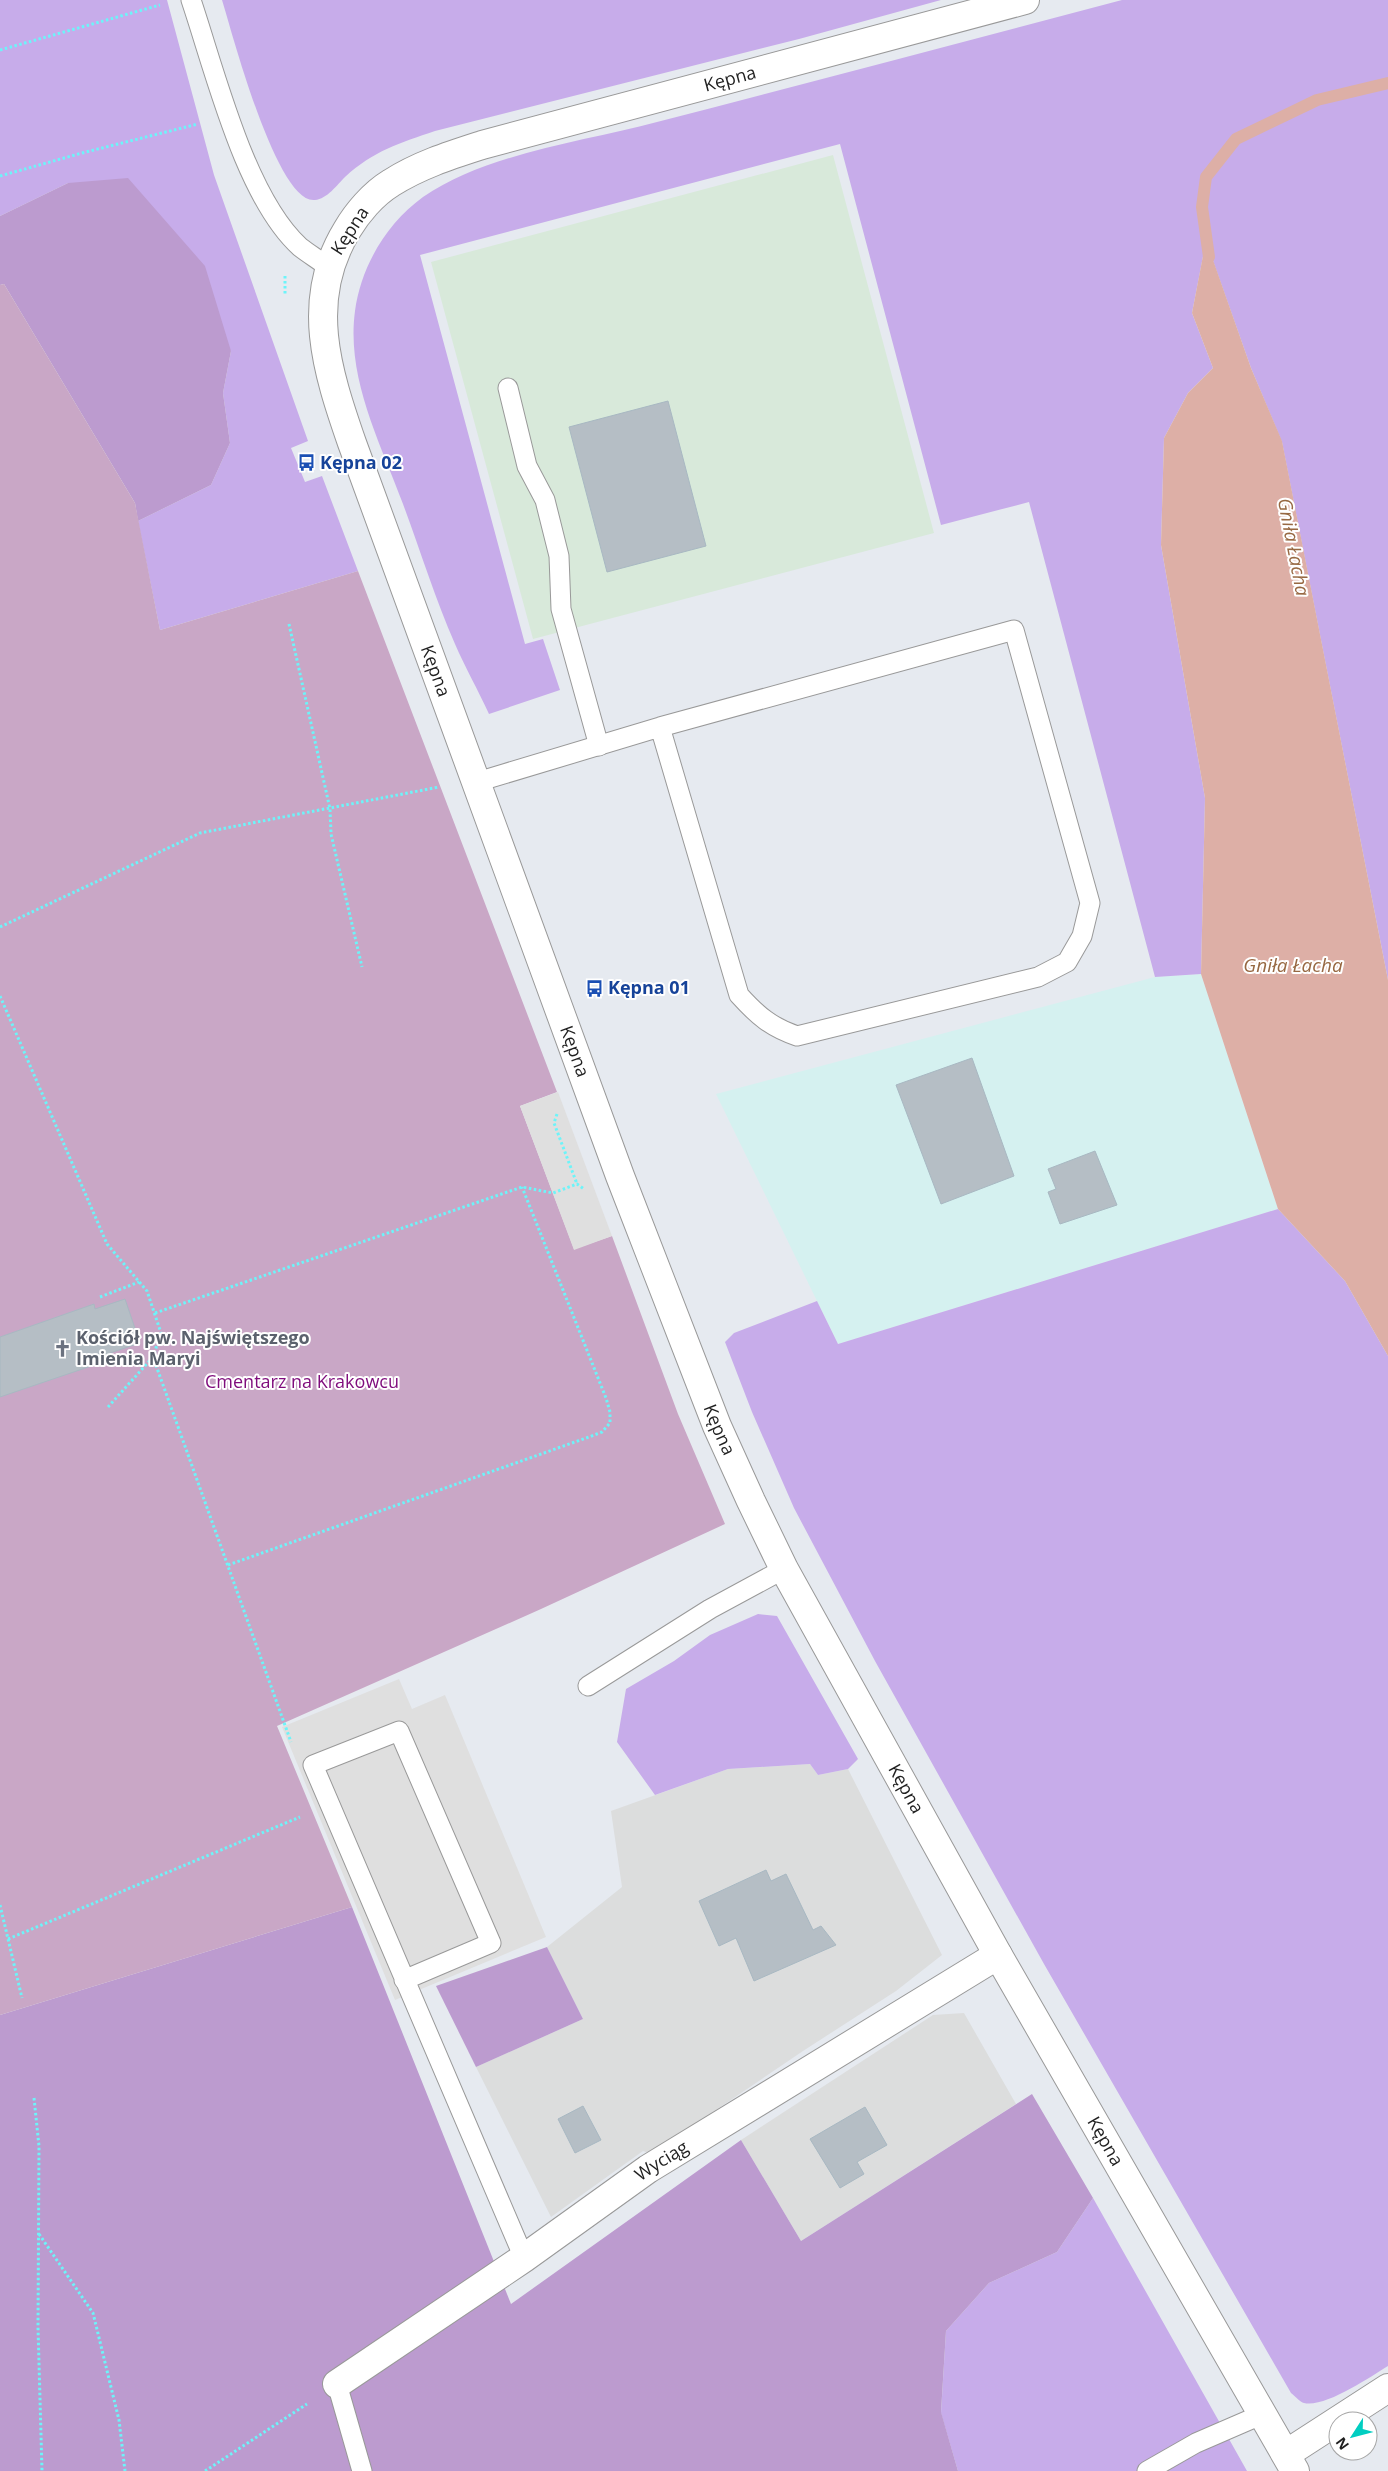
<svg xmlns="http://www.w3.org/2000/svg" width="1388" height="2471" font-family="'Open Sans',sans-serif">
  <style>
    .residential { fill: #dcdddd }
    .commercial { fill: #d5f1f0 }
    .industrial { fill: #d8e9da }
    .grass { fill: #c7acea }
    .forest { fill: #bc9bcf }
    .cemetery { fill: #c9a7c6 }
    .parking { fill: #dfdfdf }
    .water { fill: #ddafa6 }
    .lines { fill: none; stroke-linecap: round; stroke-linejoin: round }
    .stream { stroke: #ddafa6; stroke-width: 12 }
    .building { fill: #b5bec5; stroke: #a8b8c2 }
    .service-casing { stroke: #999; stroke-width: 21 }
    .minor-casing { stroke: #999; stroke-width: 30 }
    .tertiary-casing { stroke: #999; stroke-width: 30 }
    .path { stroke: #6df4f9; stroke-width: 3; stroke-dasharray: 2.5 2.5; stroke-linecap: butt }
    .service { stroke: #fff; stroke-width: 19 }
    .minor { stroke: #fff; stroke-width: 28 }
    .tertiary { stroke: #fff; stroke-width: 28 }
    .labels { text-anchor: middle; stroke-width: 4; stroke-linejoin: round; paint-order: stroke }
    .street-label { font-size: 18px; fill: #1f1f1f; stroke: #fff }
    .transit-label { font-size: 18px; font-weight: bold; fill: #164399; stroke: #fff; text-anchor: start }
    .worship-label { font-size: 18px; font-weight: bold; fill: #5b616d; stroke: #fff; text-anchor: start }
    .park-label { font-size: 18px; fill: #7f0c7c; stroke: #fff }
    .water-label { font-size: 19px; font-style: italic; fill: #976842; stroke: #fff }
  </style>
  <rect width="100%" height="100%" fill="#e6eaf0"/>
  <g class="residential">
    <path d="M810,1764l8,11 30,-6 94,186 -46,36 -93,60 -152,103 -8,-3 -92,66 -75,-150 107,-48 -36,-72 75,-60 -11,-76 117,-42z"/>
    <path d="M964,2013l52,91 -215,137 -60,-101 192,-125z"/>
  </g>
  <path class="commercial" d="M1201,974l77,235 -440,135 -122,-250 439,-117z"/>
  <path class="industrial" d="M833,155l101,378 -401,106 -102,-377z"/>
  <g class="grass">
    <path d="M0,0h167l47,175 94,266 -17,7 14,34 17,-6 36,95 -198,59 -22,-109 73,-36 19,-42 -7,-50 8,-42 -163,-168 -68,33z"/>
    <path d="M222,0h719l-142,39 -364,92c-35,12 -62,20 -90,46 -8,8 -18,22 -30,23 -38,5 -83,-168 -93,-200z"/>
    <path d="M1122,0h266v980l-106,-538 -31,-74 -45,-127 -14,72 21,55 -25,25 -24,45 -3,107 44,253 -4,176 -46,3 -126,-475 -88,23 -101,-381 -420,111 105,389 18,-5 17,51 -71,24c-11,-24 -24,-47 -34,-70 -20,-46 -35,-94 -52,-140 -23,-62 -57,-126 -48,-193 6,-45 32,-88 68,-114 64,-44 159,-55 234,-75 155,-40 310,-81 465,-122z"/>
    <path d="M1278,1209l67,72 43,75v1010c-18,11 -63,42 -84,37 -4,-1 -9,-7 -13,-10l-247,-429 -169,-303 -81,-153 -42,-96 -27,-70 9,-9 83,-32 21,43z"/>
    <path d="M758,1614l19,2 81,143 -10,10 -30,6 -8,-11 -82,5 -73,26 -38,-53 9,-53 48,-28 36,-26z"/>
    <path d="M1093,2198l154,273h-289l-17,-58 5,-82 43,-48 68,-31z"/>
  </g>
  <g class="forest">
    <path d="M128,178l77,88 26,85 -8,42 7,50 -19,42 -73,36 -3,-18 -131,-219 -4,1v-69l68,-33z"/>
    <path d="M352,1907l159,397 230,-164 60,101 231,-147 61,104 -36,54 -68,31 -43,48 -5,81 17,59h-958v-456z"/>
    <path d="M547,1947l36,72 -107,48 -40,-81z"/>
  </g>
  <path class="cemetery" d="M4,284l131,219 25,127 198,-59 199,521 -37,14 54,143 38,-13 66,178 47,110 -184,85 -264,117 75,181 -352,108v-1730z"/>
  <g class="parking">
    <path d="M558,1092l54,144 -38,14 -54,-144z"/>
    <path d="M399,1679l13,30 33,-14 101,242 -151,63 -113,-273z"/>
  </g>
  <path class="water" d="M1206,240l45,128 31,73 106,539v376l-43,-75 -67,-72 -77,-235 4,-176 -44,-253 3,-107 24,-45 25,-25 -21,-55z"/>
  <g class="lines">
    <path class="stream" d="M1209,257l-7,-50 4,-30 30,-38 81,-39 71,-17"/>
  </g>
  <g class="building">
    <path d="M668,401l38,145 -99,26 -38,-145z"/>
    <path d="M972,1058l42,118 -73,28 -45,-119z"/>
    <path d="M1095,1151l22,54 -57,19 -12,-32 8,-3 -8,-20z"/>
    <path d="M125,1299l15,44 -30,10 2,6 -112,38v-60l94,-33 1,5z"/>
    <path d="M766,1870l5,11 15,-7 27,56 8,-4 15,19 -82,36 -18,-43 -17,8 -20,-45z"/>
    <path d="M583,2106l18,34 -26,13 -17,-34z"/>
    <path d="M865,2107l22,38 -30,17 7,12 -24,14 -30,-49z"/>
  </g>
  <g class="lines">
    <defs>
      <g id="service">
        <path d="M191,0c24,71 54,197 109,247 9,7 19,13 28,20"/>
        <path d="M508,388l19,78 18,34 14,56 2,53 38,137"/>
        <path d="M477,782l183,-55 354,-97 76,273 -8,33 -15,26 -29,15 -241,59c-26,-9 -39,-20 -58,-41l-79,-268"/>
        <path d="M588,1686l122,-77 74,-40"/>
        <path d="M404,1980l87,-37 -92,-212 -86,34 211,493"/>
        <path d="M337,2384l25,87"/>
        <path d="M1147,2471l49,-28 67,-29"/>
      </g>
      <g id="minor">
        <path id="s1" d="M337,2384l187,-126 124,-89 350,-214"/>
        <path d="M1286,2454l102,-66"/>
      </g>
      <g id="tertiary">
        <path id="s2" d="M1025,0l-543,145c-31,10 -63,20 -91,38 -18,11 -34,30 -44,47 -43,70 -20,141 5,213l268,733 97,250 34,75 33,68 214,386 297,516"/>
      </g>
    </defs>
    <use href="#service" class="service-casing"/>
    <use href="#minor" class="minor-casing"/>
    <use href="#tertiary" class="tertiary-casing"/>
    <g class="path">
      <path d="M0,50l160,-45"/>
      <path d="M0,176l82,-23 116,-29"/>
      <path d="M285,276v18"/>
      <path d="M289,624l41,185 1,25 31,133"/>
      <path d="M0,927l200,-94 239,-46"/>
      <path d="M0,996l107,248 40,47 14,42 -8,24 138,385"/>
      <path d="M557,1114l-3,9 23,61"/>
      <path d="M100,1297l39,-15"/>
      <path d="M155,1313l367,-126 31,6 24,-9 7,5"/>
      <path d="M108,1407l45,-50"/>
      <path d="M228,1565l361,-128 13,-5 8,-9v-11l-4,-14 -84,-211"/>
      <path d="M0,1905l22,93"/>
      <path d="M8,1939l292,-122"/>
      <path d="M34,2098l5,48 -1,181 4,144"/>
      <path d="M39,2234l54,79 26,107 6,51"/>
      <path d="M205,2471l102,-67"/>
    </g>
    <use href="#service" class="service"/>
    <use href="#minor" class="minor"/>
    <use href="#tertiary" class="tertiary"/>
  </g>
  <defs>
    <symbol id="bus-bare" viewBox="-9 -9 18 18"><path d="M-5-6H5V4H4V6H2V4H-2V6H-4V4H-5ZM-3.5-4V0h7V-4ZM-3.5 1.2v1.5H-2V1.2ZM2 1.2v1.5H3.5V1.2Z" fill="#1a4fb4" stroke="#fff" stroke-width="2.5" paint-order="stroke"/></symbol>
    <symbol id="church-bare" viewBox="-9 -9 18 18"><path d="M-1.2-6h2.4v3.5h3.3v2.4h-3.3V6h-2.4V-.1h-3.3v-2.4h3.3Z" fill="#6b7280" stroke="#fff" stroke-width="2.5" paint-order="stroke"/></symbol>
  </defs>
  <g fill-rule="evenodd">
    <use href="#bus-bare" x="294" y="450" width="25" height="25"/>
    <use href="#bus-bare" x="582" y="976" width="25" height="25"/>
    <use href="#church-bare" x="50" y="1336" width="25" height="25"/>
  </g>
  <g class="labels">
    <g class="street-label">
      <text transform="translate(730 79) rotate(-15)" y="6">Kępna</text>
      <text transform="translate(350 231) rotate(-57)" y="6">Kępna</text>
      <text dy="6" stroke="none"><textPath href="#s2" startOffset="1190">Kępna</textPath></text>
      <text dy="6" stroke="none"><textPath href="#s2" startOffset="1595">Kępna</textPath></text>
      <text dy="6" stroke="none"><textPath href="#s2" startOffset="2000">Kępna</textPath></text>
      <text dy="6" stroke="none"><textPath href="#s2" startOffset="2405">Kępna</textPath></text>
      <text dy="6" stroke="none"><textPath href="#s2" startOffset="2810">Kępna</textPath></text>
      <text dy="6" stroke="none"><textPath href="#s1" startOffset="394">Wyciąg</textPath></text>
    </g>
    <g class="transit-label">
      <text x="320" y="469">Kępna 02</text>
      <text x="608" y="994">Kępna 01</text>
    </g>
    <g class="worship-label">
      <text x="76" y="1344">Kościół pw. Najświętszego<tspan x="76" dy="21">Imienia Maryi</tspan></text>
    </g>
    <g class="park-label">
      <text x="302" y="1388">Cmentarz na Krakowcu</text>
    </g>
    <g class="water-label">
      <text transform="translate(1294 547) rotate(79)" y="7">Gniła Łacha</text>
      <text x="1293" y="972">Gniła Łacha</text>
    </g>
  </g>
  <g transform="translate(1353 2436) rotate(234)"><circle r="24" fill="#ffffff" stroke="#a5a5a5"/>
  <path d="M0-4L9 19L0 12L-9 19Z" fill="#01cec1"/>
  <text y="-8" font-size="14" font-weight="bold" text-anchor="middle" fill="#1f1f1f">N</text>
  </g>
</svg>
